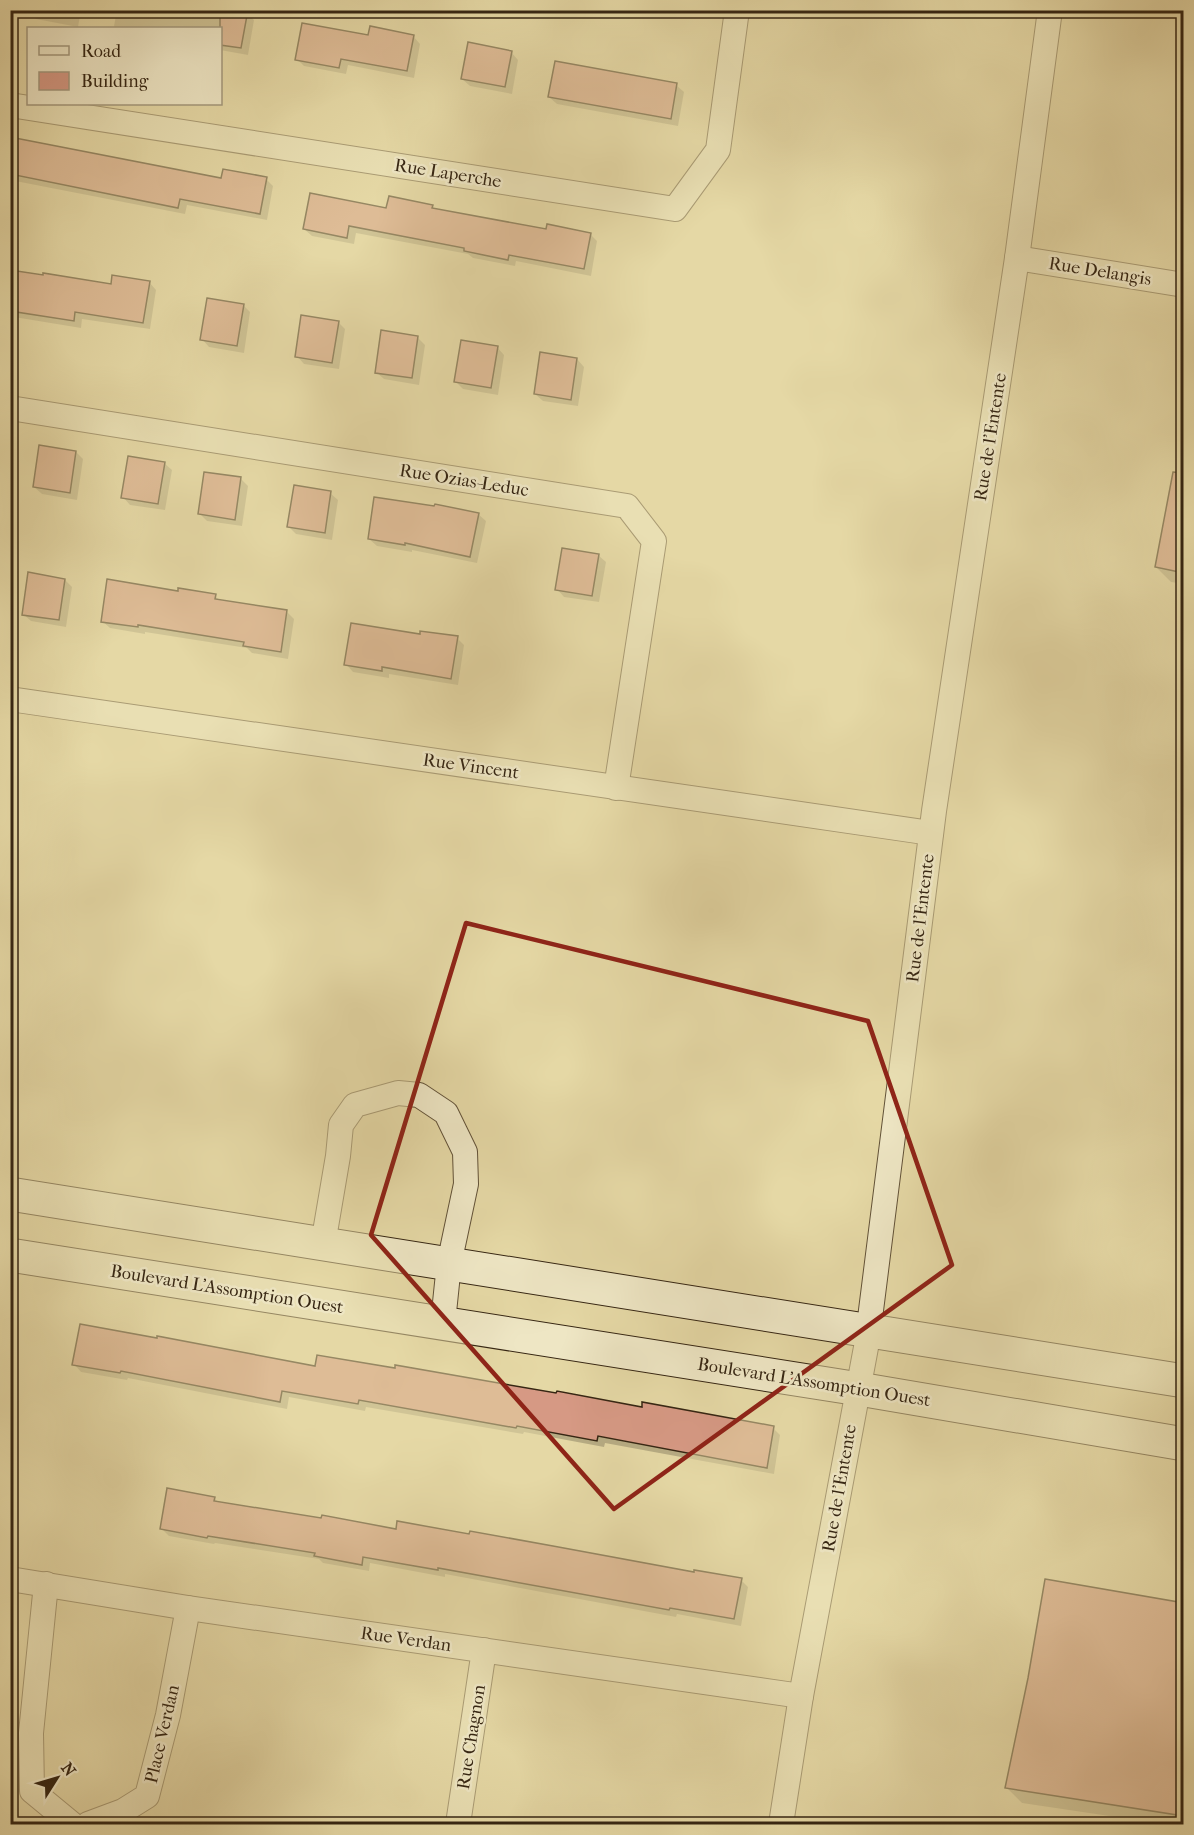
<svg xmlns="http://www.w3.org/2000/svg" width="1194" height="1835" font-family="'IM FELL French Canon',serif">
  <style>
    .shadow { fill: #0003 }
    .building { fill: #d69984; stroke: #362613; stroke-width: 1.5 }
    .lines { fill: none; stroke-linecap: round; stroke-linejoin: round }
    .street-casing { stroke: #625238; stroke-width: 26 }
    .secondary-casing { stroke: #362613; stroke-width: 35 }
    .street { stroke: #eee6c4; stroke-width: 24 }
    .secondary { stroke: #eee6c4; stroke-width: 33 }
    .marked { fill: none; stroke: #8f2418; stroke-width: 4.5; stroke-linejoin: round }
    .labels { text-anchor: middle; stroke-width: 5; stroke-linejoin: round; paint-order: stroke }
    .street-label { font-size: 18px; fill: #362613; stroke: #eee6c4 }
  </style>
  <rect width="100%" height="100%" fill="#e5d8a5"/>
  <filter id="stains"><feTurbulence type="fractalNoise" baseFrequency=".00333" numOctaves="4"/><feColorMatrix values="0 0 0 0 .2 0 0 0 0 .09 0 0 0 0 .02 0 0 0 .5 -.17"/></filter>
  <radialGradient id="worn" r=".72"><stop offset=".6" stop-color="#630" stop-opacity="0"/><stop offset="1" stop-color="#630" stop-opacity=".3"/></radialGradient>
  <g class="shadow">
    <path d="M28,10h53l-3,17 -42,-8z"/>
    <path d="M117,10h119l11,3 7,7 -6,35 -28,-5v-22h-104l-2,-2z"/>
    <path d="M413,36l7,8 -6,34 -66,-13 -2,9 -42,-8 -7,-7 72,-22z"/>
    <path d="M511,52l7,8 -6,34 -42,-8 -8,-7z"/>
    <path d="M676,85l8,7 -6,34 -121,-22 -8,-7z"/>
    <path d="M10,138l212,42 44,-1 7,7 -6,34 -80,-15 -2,9 -175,-34z"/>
    <path d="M432,206l5,5 110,20 43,3 7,7 -6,35 -75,-15 -1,5 -42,-8 -5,-4 -112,-21 -2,11 -42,-8 -8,-7 84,-20z"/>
    <path d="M10,271l102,15 37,-4 7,8 -6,39 -68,-10 -1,9 -67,-11v2h-4z"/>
    <path d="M243,305l7,7 -6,41 -35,-6 -7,-8z"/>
    <path d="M338,322l7,7 -6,40 -35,-5 -7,-8z"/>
    <path d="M382,332l36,6 7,7 -6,40 -35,-6 -8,-7z"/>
    <path d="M497,347l7,8 -6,40 -35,-6 -7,-7z"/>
    <path d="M577,359l7,8 -6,39 -35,-5 -8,-7z"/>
    <path d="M76,452l7,7 -6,41 -35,-6 -8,-7z"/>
    <path d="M164,463l8,7 -7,40 -35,-5 -7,-8z"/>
    <path d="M241,479l7,7 -6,40 -35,-5 -8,-8z"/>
    <path d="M1184,484v100l-13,-2 -15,-15z"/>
    <path d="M330,493l8,7 -6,40 -36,-6 -7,-7z"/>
    <path d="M478,514l8,7 -9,42 -65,-13v2l-35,-6 -8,-7z"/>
    <path d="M598,555l8,7 -7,40 -35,-5 -7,-8z"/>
    <path d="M65,580l7,7 -6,40 -35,-6 -8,-7z"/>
    <path d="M179,592l36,4 5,5 66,10 8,8 -6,40 -36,-6 -5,-5 -102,-16v2l-35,-6 -8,-7z"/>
    <path d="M421,635l36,3 7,7 -6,40 -69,-11v4l-36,-6 -7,-8z"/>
    <path d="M74,1364l242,4 327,40 130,20 7,7 -6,39 -169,-31 -1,4 -80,-15 -1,2 -157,-27 -1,4 -76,-14 -2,12 -159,-31 -1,2 -46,-8z"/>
    <path d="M214,1498l6,6 521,76 7,7 -7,39 -64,-12 -1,3 -231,-43v3l-75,-14 -1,8 -46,-8 -4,-4 -104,-16 -1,1 -45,-8 -7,-7z"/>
    <path d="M1184,1604v220h-21l-141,-21 -15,-15z"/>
  </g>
  <g class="building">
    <path d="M220,10h28l-7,38 -21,-3z"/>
    <path d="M302,23l66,12 2,-9 44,9 -7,36 -66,-12 -2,9 -44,-8z"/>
    <path d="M468,42l44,9 -7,36 -44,-8z"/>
    <path d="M555,61l122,22 -6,36 -123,-22z"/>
    <path d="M10,137l211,41 2,-9 44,8 -7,37 -80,-15 -2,9 -168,-34z"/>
    <path d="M310,193l76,15 3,-12 44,9 -1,3 114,21 1,-5 44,9 -7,36 -75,-14 -1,5 -44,-9v-3l-115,-22 -2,12 -44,-9z"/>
    <path d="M10,270l33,5v-2l68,11 1,-9 38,6 -7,42 -68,-11 -1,9 -64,-10z"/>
    <path d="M207,298l37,6 -7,42 -37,-6z"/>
    <path d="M301,315l38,6 -7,42 -37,-6z"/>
    <path d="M381,330l37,6 -6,42 -37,-5z"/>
    <path d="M461,340l37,6 -7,42 -37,-6z"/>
    <path d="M540,352l37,6 -6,42 -37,-6z"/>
    <path d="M39,445l37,6 -6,42 -37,-6z"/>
    <path d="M128,456l37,6 -7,42 -37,-6z"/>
    <path d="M204,472l37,5 -6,43 -37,-6z"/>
    <path d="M1173,472l11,1v100l-29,-6z"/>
    <path d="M294,485l37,6 -6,42 -38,-6z"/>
    <path d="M374,497l60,9 1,-2 44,9 -9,44 -65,-14v2l-37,-6z"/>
    <path d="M562,548l37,6 -7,42 -37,-6z"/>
    <path d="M28,572l37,7 -6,41 -37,-5z"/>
    <path d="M107,579l71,12v-3l38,6 -1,5 72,11 -6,42 -38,-6 1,-4 -106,-17v2l-37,-5z"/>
    <path d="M351,623l69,11v-3l38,5 -7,43 -69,-12v4l-38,-6z"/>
    <path d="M80,1324l77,14v-2l158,30 2,-11 78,13v-3l161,28 1,-2 85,16v-5l132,24 -7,42 -169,-32 -1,5 -80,-15 -1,2 -157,-28 -1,4 -76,-13 -2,11 -159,-31 -1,2 -48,-8z"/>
    <path d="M167,1488l48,9 -1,4 107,17 1,-3 74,14 1,-8 72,13 1,-3 83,15 141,26v-2l48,8 -8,41 -64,-11 -1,2 -231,-42v2l-75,-13 -1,8 -48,-9 1,-3 -107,-17 -1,2 -47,-9z"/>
    <path d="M1045,1579l139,24v213l-179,-28 23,-110z"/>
  </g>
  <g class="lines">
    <defs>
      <g id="street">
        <path d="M10,105l665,104 43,-59 19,-140"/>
        <path d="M1017,258l167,27"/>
        <path d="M10,408l617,98 27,35 -38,247"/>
        <path d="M10,699l921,134"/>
        <path d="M323,1244l15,-88 3,-31 14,-20 43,-12 21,2 27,18 19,39 1,32 -17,80 -6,58"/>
        <path d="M10,1579l178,29 613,88"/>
        <path d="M46,1584l-15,149 1,58 40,33"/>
        <path d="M88,1824l35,-13 24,-15 21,-81 20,-107"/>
        <path d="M458,1824l26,-174"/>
        <path d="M781,1824l20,-128 66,-354 67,-531 83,-553 33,-248"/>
      </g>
      <g id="secondary">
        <path d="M10,1194l1174,187"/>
        <path d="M10,1255l849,134 325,55"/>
      </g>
    </defs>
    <use href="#street" class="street-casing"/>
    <use href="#secondary" class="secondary-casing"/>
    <use href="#street" class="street"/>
    <use href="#secondary" class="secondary"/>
  </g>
  <path d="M0 0H1194V1835H0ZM466,923l402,98 84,244 -338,244 -243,-274z" fill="#e5d8a5" fill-opacity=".55" fill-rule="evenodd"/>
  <path class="marked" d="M466,923l402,98 84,244 -338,244 -243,-274z"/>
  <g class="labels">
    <g class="street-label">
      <text transform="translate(448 173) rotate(9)" y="6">Rue Laperche</text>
      <text transform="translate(1100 271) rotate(9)" y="6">Rue Delangis</text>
      <text transform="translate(990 437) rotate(-81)" y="6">Rue de l'Entente</text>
      <text transform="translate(464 480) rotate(9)" y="6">Rue Ozias-Leduc</text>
      <text transform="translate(471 766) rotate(8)" y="6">Rue Vincent</text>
      <text transform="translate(920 918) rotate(-83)" y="6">Rue de l'Entente</text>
      <text transform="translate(227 1289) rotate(9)" y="6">Boulevard L'Assomption Ouest</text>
      <text transform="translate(814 1382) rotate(9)" y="6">Boulevard L'Assomption Ouest</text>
      <text transform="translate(839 1488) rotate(-80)" y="6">Rue de l'Entente</text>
      <text transform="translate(406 1639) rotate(8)" y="6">Rue Verdan</text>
      <text transform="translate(162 1734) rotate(-77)" y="6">Place Verdan</text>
      <text transform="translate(471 1737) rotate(-81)" y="6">Rue Chagnon</text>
    </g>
  </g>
  <rect width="1194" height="1835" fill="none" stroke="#e5d8a5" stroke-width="36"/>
  <rect x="12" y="12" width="1170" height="1811" fill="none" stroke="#362613" stroke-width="3"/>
  <rect x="18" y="18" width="1158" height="1799" fill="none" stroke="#362613" stroke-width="1.5"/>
  <rect x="27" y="27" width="195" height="78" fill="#eee6c4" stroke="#a4997d" stroke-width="1.5"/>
  <rect x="39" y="46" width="30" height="9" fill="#eee6c4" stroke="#a4997d" stroke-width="1.5"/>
  <text x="81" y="57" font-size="18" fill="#362613">Road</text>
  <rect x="39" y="72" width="30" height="18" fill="#d69984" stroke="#a4997d" stroke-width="1.5"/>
  <text x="81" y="87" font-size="18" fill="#362613">Building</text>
  <g transform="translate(57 1778) rotate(53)" stroke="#eee6c4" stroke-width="4.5" paint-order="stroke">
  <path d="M0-4.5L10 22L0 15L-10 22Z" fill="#362613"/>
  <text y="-9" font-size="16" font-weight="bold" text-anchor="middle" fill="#362613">N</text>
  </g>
  <rect width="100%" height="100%" filter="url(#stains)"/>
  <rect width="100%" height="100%" fill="url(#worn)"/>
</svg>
